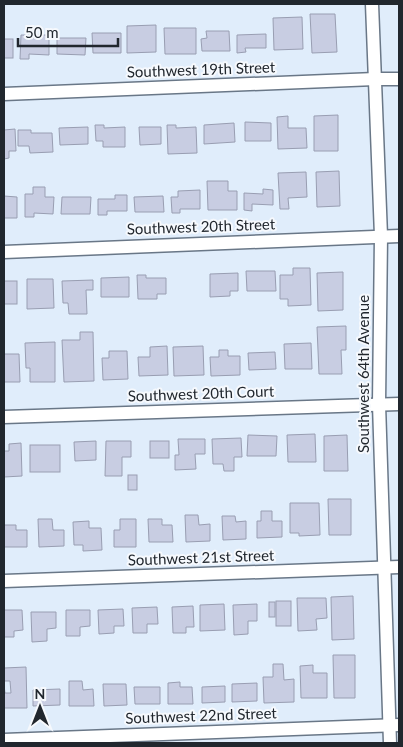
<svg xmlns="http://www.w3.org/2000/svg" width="403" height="747" font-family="Lato,sans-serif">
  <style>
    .building { fill: #c8cde2; stroke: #999eb2 }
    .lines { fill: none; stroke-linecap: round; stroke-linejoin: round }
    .street-casing { stroke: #697787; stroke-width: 15 }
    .street { stroke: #fff; stroke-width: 12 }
    .labels { text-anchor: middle; stroke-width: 4; stroke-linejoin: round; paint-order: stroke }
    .street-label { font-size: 15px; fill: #21272e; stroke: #f6f9fd }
  </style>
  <rect width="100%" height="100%" fill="#e0edfb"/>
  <g class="building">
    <path d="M310,14h25l2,38 -25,1z"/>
    <path d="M302,17l1,32 -29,1 -1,-32z"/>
    <path d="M156,25v27l-29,1v-27z"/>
    <path d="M164,28h32v26h-31z"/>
    <path d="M206,31h23l1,20h-28l-1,-12 6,-1z"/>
    <path d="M92,33h29v20h-28z"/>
    <path d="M266,34v14h-21l1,4 -9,1v-18z"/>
    <path d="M21,35h28v20l-20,-1v5h-9z"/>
    <path d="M57,38h29l-1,17 -28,-1z"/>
    <rect x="4" y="39" width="9" height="19"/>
    <path d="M338,115v36h-24v-35z"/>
    <path d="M288,116v12h18l1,20 -29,1 -1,-32z"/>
    <path d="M245,122l26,1v18h-26z"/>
    <path d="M234,123l1,19 -31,2v-19z"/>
    <path d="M95,125h9v3l21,-1v20h-22v-6h-7z"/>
    <path d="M167,125h9v3l20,-1 1,26 -29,1z"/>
    <path d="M88,127v17l-28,1 -1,-17z"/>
    <path d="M139,127h22v17l-21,1z"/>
    <path d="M15,129l1,22h-7v7l-5,1v-29z"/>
    <path d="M18,130h13v3h21l1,19 -23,1 -1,-7h-11z"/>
    <path d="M339,171l1,35 -23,1 -1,-35z"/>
    <path d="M306,172l1,25 -19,1 1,11h-9l-2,-36z"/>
    <path d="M207,181h21v10h9v19h-29z"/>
    <path d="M33,187h12v10h9l-1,17 -19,-1v4h-9v-23h8z"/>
    <path d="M263,189l10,1v15l-21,-1v7l-8,-1v-17l19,1z"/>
    <path d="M200,190v19h-20v4h-8l-1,-16h7v-6z"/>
    <path d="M115,195h12v16h-20v4h-9v-16h17z"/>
    <path d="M4,196l13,1v21h-13z"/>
    <path d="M163,196l1,16h-29l-1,-15z"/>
    <path d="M62,197h29l-1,17h-29z"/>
    <path d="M293,268h17l1,37 -23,1v-7h-8v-24h13z"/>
    <path d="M246,271h29l1,20h-29z"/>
    <path d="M343,272v38l-25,1 -1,-38z"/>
    <path d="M238,273v18h-8v5l-20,1v-23z"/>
    <path d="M137,275h9v3h20v16h-9v5h-19z"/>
    <path d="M129,277v20h-28v-19z"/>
    <path d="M27,279h26l1,29 -27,1z"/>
    <path d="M93,280v10h-7l1,24h-18l-1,-11h-5l-1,-22z"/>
    <rect x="4" y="281" width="13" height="23"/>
    <path d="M346,326v24h-5l1,24h-23l-2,-47z"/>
    <path d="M80,332h13l1,49 -30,1 -2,-42h18z"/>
    <path d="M55,342v40h-25v-14h-4l-1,-25z"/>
    <path d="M311,343l1,26h-27l-1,-25z"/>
    <path d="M167,346l1,29 -29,1 -1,-19h12v-10z"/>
    <path d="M203,346l1,29 -30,1 -1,-29z"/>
    <path d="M219,350h9v6h12v19l-29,1 -1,-19h9z"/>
    <path d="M109,351h18l1,28 -25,1 -1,-22h7z"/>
    <path d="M275,352l1,17 -27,1 -1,-17z"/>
    <path d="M4,354h15l1,28h-16z"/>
    <path d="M315,434l1,28h-28l-1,-27z"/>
    <path d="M248,435l29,1 -1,20h-29z"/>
    <path d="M347,435l1,36h-24v-35z"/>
    <path d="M241,438l1,19h-8v14h-10l-1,-7h-10l-1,-25z"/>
    <path d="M178,439h27v15h-10l1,15 -21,1v-15h4z"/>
    <path d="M96,441v19l-21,1 -1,-19z"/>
    <path d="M106,441h25v16h-9v19h-17z"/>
    <rect x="150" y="441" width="19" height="17"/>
    <path d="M21,443l1,33 -18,1v-26h5v-7z"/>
    <rect x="30" y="445" width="30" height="27"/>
    <rect x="128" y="475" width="9" height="15"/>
    <path d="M328,499h23v36h-22z"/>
    <path d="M290,503h29l1,32 -21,1v-3h-9z"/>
    <path d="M261,511h11v10h10v16l-25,1v-17h4z"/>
    <path d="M185,515h13l1,10 11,-1v17l-24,1z"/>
    <path d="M222,516h13l1,6 10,-1v18l-23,1z"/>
    <path d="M38,519h14l1,11h11v16l-25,1z"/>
    <path d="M120,519h16v28h-22v-17h6z"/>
    <path d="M148,519h14v6h10l1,17h-24z"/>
    <path d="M89,521v7h12l1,22 -19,1v-6h-9l-1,-23z"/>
    <path d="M4,525h12v5h11v17h-23z"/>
    <path d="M353,596l1,43 -22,1 -1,-43z"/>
    <path d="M297,598h29l1,20 -11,1 1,11 -19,1z"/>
    <rect x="276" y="601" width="15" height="25"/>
    <rect x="269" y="602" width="6" height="15"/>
    <path d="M224,604l1,26 -25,1v-26z"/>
    <path d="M257,604v17h-9v13l-14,1 -1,-30z"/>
    <path d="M193,606l1,21h-8v6h-13l-1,-26z"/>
    <path d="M157,607l1,17h-11v9h-14l-1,-25z"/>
    <path d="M123,609l1,17h-10v7l-15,1 -1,-24z"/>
    <path d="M4,610h18l1,20 -9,1v6h-10z"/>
    <path d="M66,610h24v16l-10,1v9h-14z"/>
    <path d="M31,612h25v16l-9,1v12l-15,1z"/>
    <path d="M333,655h22v43h-21z"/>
    <path d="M273,664h10l1,16 10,-1v23l-30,1 -1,-26h10z"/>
    <path d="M313,665v8h14v25h-26l-1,-32z"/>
    <path d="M26,667l1,41h-23v-23l1,8h6l-1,-12h-6v-13z"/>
    <path d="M69,681h13l1,9 10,-1 1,17h-25z"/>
    <path d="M180,682v5h12l1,17h-25v-21z"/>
    <path d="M257,683v18l-25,1v-18z"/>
    <path d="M103,684h23l1,21 -23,1z"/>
    <path d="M225,686v16l-23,1v-16z"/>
    <path d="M134,687h26v17h-25z"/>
    <path d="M60,689v16l-27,1v-16z"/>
  </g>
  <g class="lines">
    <defs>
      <g id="street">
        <path d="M372,4l9,232 -2,168 11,339"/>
        <path d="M4,94l371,-15h24"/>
        <path d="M4,252l395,-16"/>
        <path d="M4,417l395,-13"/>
        <path d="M4,581l395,-14"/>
        <path d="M4,740l395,-15"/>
      </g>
    </defs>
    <use href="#street" class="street-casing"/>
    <use href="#street" class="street"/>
  </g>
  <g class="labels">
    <g class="street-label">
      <text transform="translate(201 70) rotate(-2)" y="5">Southwest 19th Street</text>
      <text transform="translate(201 227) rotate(-2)" y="5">Southwest 20th Street</text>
      <text transform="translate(364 374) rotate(-90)" y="5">Southwest 64th Avenue</text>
      <text transform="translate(201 394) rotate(-2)" y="5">Southwest 20th Court</text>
      <text transform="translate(201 558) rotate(-2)" y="5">Southwest 21st Street</text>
      <text transform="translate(201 716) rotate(-2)" y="5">Southwest 22nd Street</text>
    </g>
  </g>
  <rect width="403" height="747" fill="none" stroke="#21272e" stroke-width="10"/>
  <g transform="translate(40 707)" stroke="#f6f9fd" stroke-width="4" paint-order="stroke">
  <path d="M0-4L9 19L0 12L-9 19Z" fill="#21272e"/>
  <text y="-8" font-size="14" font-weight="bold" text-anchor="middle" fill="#21272e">N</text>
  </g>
  <path d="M18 38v8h100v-8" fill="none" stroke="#21272e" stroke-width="2.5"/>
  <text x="25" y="38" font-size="15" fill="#21272e" stroke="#f6f9fd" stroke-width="4" paint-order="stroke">50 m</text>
</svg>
